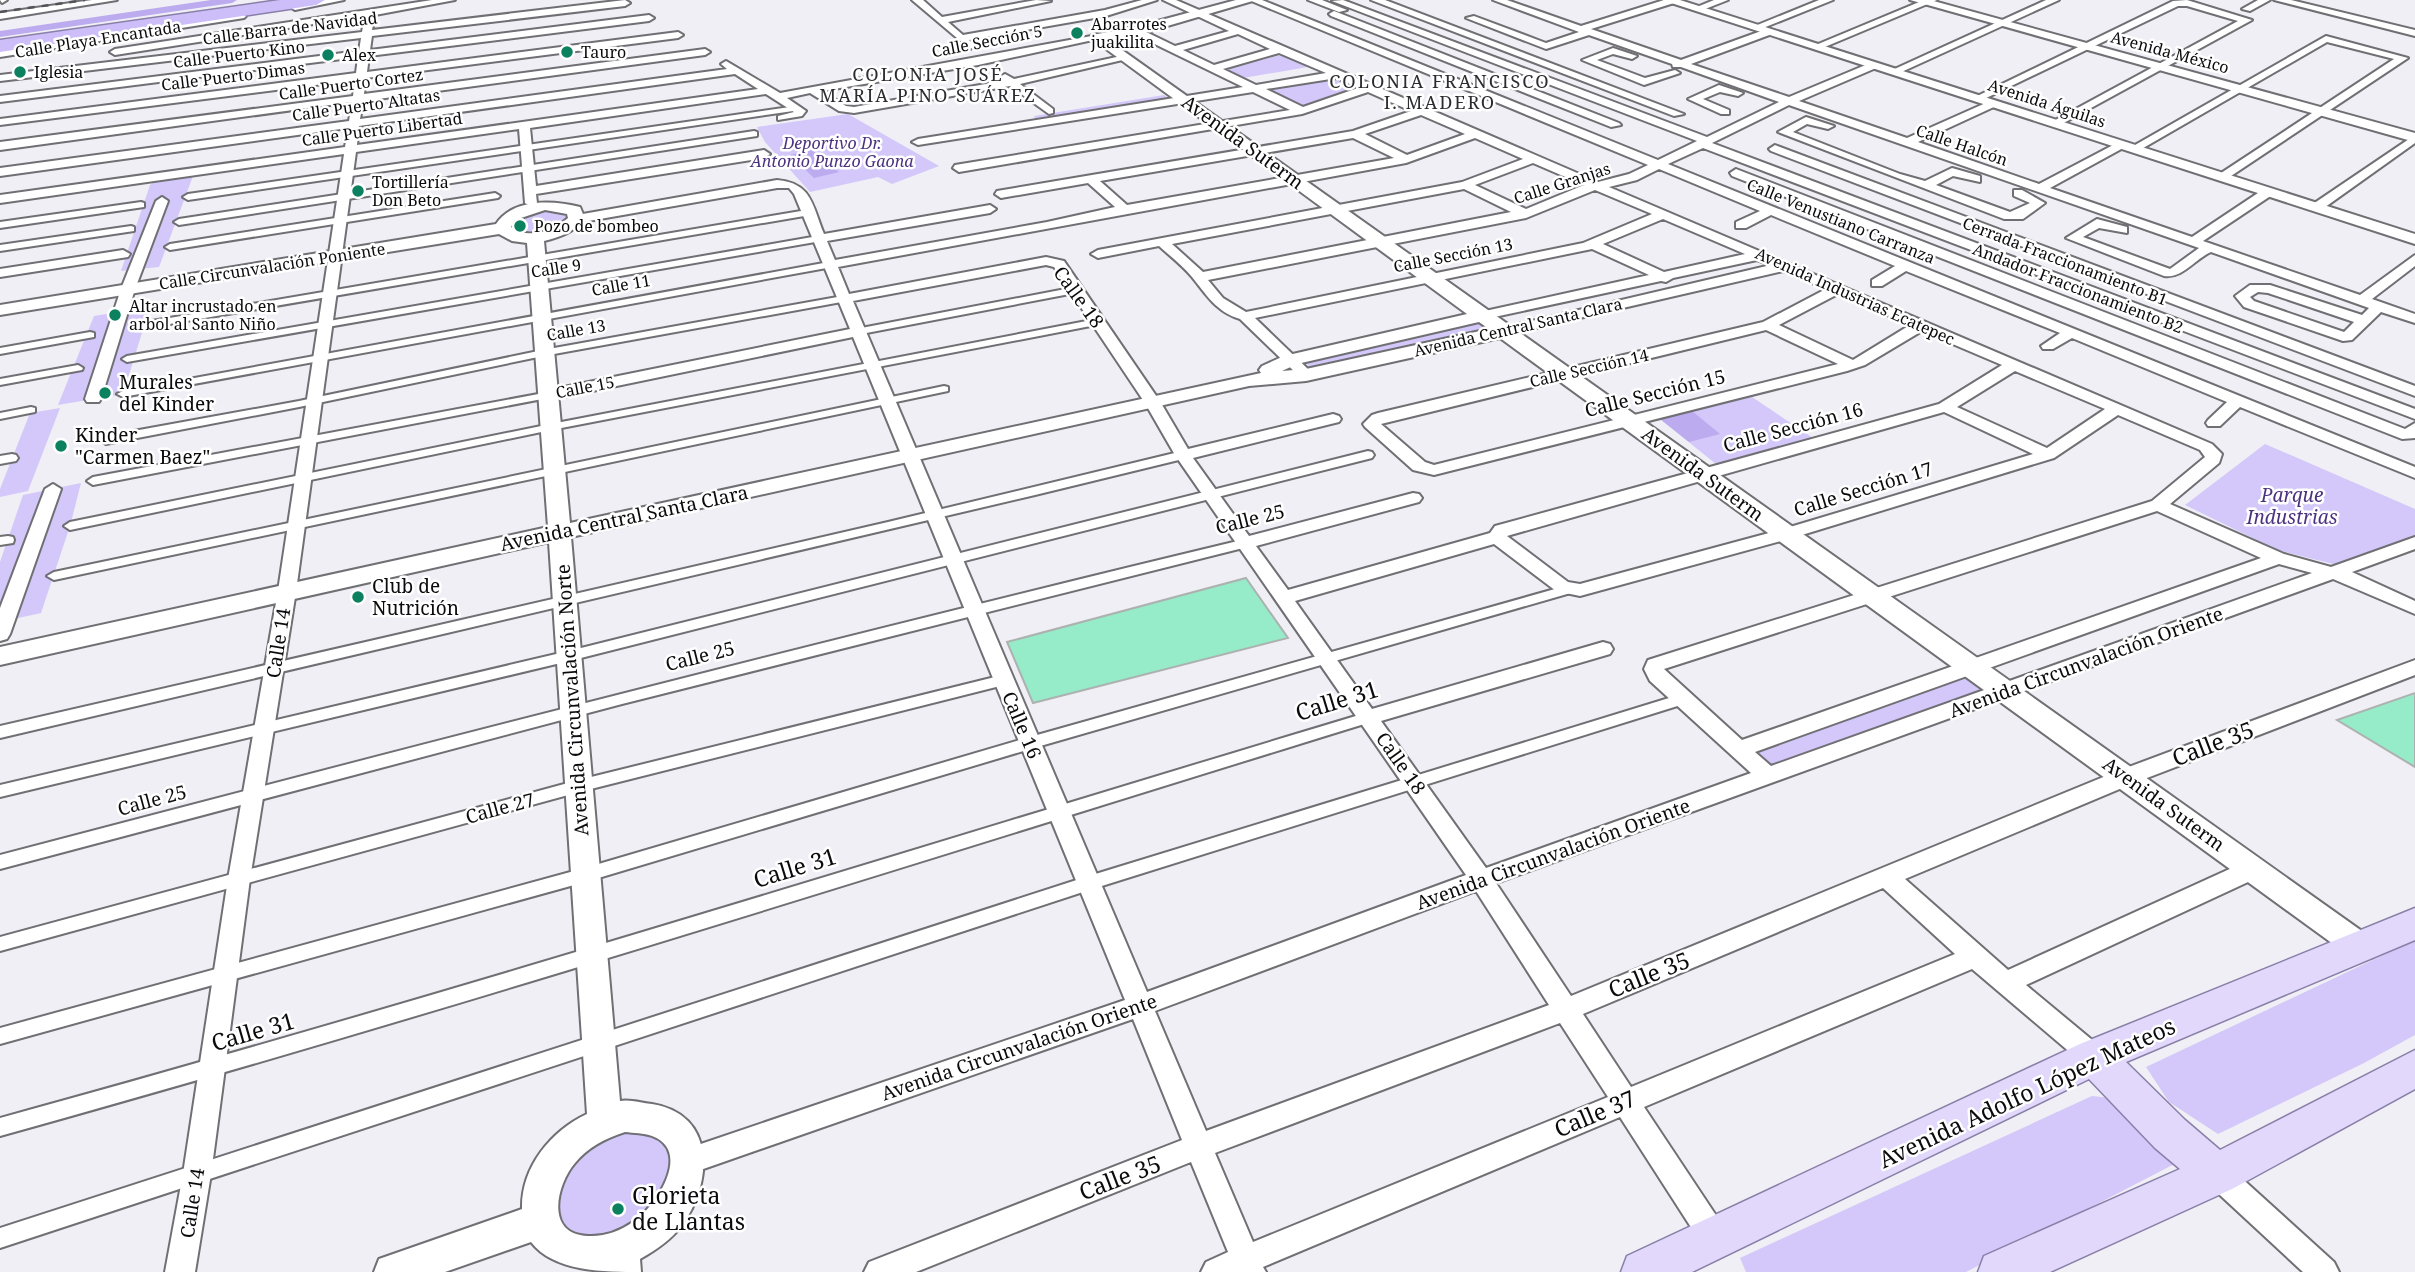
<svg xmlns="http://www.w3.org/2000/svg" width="2415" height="1272" font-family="'Noto Serif',serif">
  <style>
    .green { fill: #d3c8f9 }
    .water { fill: #bcabee }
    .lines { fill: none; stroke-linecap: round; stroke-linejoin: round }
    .canal { fill: #bcabee; fill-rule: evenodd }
    .building { fill: #96ebc9; stroke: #acb2af; stroke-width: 2 }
    .pedestrian-casing { stroke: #706f73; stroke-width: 4 }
    .minor-casing { stroke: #706f73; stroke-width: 4 }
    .tertiary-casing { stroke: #706f73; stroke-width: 4 }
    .primary-casing { stroke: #897fa7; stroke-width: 3 }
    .motorway-casing { stroke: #897fa7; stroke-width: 3 }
    .pedestrian { fill: #fff; fill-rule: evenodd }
    .minor { fill: #fff; fill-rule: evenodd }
    .tertiary { fill: #fff; fill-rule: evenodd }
    .primary { fill: #e1d8fc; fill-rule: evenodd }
    .motorway { fill: #cdbefa; fill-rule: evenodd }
    .rail { stroke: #535356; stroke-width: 2.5; stroke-dasharray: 7 7; stroke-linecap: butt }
    .poi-dot { fill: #0b815f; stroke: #fff; stroke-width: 2.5 }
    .labels { text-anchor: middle; stroke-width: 5; stroke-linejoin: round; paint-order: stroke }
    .far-poi-label { font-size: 16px; fill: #0b0b0d; stroke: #fff; text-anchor: start }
    .far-street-label { font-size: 16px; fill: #0b0b0d; stroke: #fff }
    .far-park-label { font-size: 16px; font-style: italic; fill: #4c317f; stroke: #fff }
    .far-neighbourhood-label { font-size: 18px; letter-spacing: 2px; fill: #2c2c30; stroke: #fff }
    .street-label { font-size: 19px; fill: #0b0b0d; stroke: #fff }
    .poi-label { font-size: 19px; fill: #0b0b0d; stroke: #fff; text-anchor: start }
    .park-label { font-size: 19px; font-style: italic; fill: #4c317f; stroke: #fff }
    .near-street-label { font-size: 23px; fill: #0b0b0d; stroke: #fff }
    .near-poi-label { font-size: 23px; fill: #0b0b0d; stroke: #fff; text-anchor: start }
  </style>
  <rect width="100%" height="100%" fill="#f0eff5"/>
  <g class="green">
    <path d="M1281,55l27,12 -65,11 -20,-9z"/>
    <path d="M1336,78l23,10 -52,19 -38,-18z"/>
    <path d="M1164,95l5,4 -133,22 -2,-5z"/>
    <path d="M848,114l91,52 -47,18 -14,-7 -68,15 -45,-50 -8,-15z"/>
    <path d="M193,176l-34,91 -38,4 29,-86 4,-3z"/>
    <path d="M568,207l4,18 -46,12 -23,-14 16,-11z"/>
    <path d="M150,307l-27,87 -65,11 36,-89z"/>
    <path d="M1477,321l13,9 -178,40 -8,-10z"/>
    <path d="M1752,397l61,41 -97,26 -56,-45z"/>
    <path d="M60,408l-32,83 -28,6v-8l30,-76z"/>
    <path d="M2265,444l150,65v27l-78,29 -60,-15 -92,-45z"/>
    <path d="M81,483l-11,43 -29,87 -41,9v-60l23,-67z"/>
    <path d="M1970,675l18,14 -218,76 -15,-15z"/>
    <path d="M2415,940v95l-51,28 -146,71 -49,-32 -23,-35z"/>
    <path d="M2092,1096l53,6 39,57 -218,113h-220l-6,-14z"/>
    <path d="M635,1124l43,27 -24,78 -95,23 -13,-73 15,-20z"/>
  </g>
  <g class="water">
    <path d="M812,150l27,22 -25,6 -24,-23z"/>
    <path d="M1692,411l28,23 -31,8 -29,-23z"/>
  </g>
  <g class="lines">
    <path class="canal" d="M211,0h26l-5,3 -232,34v-6z"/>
  </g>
  <g class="building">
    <path d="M1246,578l42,60 -255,65 -26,-61z"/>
    <path d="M2415,693v74l-78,-47z"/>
  </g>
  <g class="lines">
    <defs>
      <g id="pedestrian">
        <path d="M797,106l4,2 -1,2 -612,90 -5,-3 5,-3z"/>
        <path d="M754,131l3,1v4l-578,89 -5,-3 5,-3z"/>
        <path d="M495,193l5,3 -2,2 -328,52 -5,-3 5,-3z"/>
        <path d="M141,202l3,1v4l-144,21v-6z"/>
        <path d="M807,210l5,3 -2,2 -670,114 -5,-3 5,-3z"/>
        <path d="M131,226l3,1v4l-134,20v-6z"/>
        <path d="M818,236l5,3 -2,2 -694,121 -5,-3 5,-3z"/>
        <path d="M829,262l3,1v4l-709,130 -6,-3 6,-3z"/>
        <path d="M1076,287l5,3 -1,2 -224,43 -5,-3 5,-3z"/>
        <path d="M843,296l4,1v4l-304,55 -244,51 -193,37 -6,-4 6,-4 193,-35 244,-51z"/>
        <path d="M1097,319l5,3 -1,2 -550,106 -481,100 -6,-4 6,-4 481,-98z"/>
        <path d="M90,332l4,1v4l-94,17v-6z"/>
        <path d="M78,365l5,3 -1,2 -82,15v-6z"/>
        <path d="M944,386l4,1v4l-894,189 -7,-4 7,-4z"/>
        <path d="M549,392l6,3 -2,2 -460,88 -6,-4 6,-4z"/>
        <path d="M31,407l4,1v4l-35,7v-6z"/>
        <path d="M1183,451l4,1 2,3 -2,3 -152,37 -1035,243v-12l888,-204z"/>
        <path d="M1368,451l4,1 2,3 -2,3 -803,203 -569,136v-12l569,-134z"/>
        <path d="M12,454l4,1 2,3 -2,3 -16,3v-8z"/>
        <path d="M8,536l5,1 1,3 -1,3 -13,2v-8z"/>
        <path d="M1246,539l6,4 -1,3 -629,158 -622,165v-14c414,-109 829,-216 1246,-316z"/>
        <path d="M1569,585l7,4 -2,3 -544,157 -445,133 -585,162v-16l585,-160 445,-131z"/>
        <path d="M1003,675l5,1 2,4 -2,4 -429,108 -579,159v-14l579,-157z"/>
        <path d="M1682,694l5,1 2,4 -2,4 -598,187 -1089,358v-20l1089,-352z"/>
        <path d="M1369,712l5,1 2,4 -2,4c-457,141 -913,287 -1374,415v-18c459,-126 913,-269 1369,-406z"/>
      </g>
      <g id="minor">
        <path d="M0,0h7l-5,3z"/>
        <path d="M92,0h25l-117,19v-6z"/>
        <path d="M321,0h23l-49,10 -5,-3z"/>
        <path d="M432,0h23l-80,15 -3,15 253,-30 5,3 -5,3 -253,30 -2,14 279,-35 5,3 -5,3 -280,35 -2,16 311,-40 5,3 -5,3 -312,40 -2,16 341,-45 5,3 -5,3 -342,46 -3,18 367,-50 -6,-5 5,-3 54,32 317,-58 5,3 -124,27 -156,26 24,15 8,1 149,-26 -3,-4 5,-3 9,5 112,-24 5,3 -111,26 33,25v4l-4,1 -39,-28 -156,27 -15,-2 -29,-18 -23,5 19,13 -4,5 -24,4v-4l16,-4 -28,-18 -236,34 6,58 228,-36 6,4 -6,4 -228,36 1,9 -6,4 -6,-4 -6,-74 -163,23 -60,439 -46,288 -39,295 -16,98h-30l18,-98 45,-295 50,-288 66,-437 -344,49v-8l345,-48 3,-19 -348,48v-8l349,-47 3,-19 -352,48v-8l353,-46 2,-16 -355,45v-6l356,-46 2,-16 -358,45v-6l359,-45 2,-13 -361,43v-6l362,-43 3,-16 -250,39 -5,-3 5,-3zM735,74l23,15 -401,56 2,-19z"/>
        <path d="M912,0h11l19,17 94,-17 15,1 -103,21 15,13 142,-25 37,-10h15l-51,16 -137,24 6,6 -5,3z"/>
        <path d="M1163,0h13l422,182 31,-8 19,-9 -399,-165h13l396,160 39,-19 -365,-140 11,-1 364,137 72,-35 -98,-35h-8l-1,-3 -83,-29 -43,14 -80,-31 8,-2 72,27 33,-11 -86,-32h14l74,26 83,-26h11l-1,3 -83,26 90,31 83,-30h8v4l-81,30 98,33 79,-33h8v4l-77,33 108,37 81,-36h8v4l-78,36 121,42 78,-41h8v4l-75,41 142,49 72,-48h8v6l-69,46 157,54 55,-40v11l-43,33 43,15v9l-34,-11 -29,28 -9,1 -99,-34 -9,-11 15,-11h20l92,30 7,-7 -158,-56c-16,7 -29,27 -47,24l-98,-38 31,-19 30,8v6l-28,-5 -16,9 87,32 29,-21 -410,-143 -77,38 703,266v10l-712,-271 -35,16 747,303v11l-175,-71 -20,19h-12l-2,-3 2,-3 19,-18 -155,-64 -19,11h-10l-2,-3 19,-13 -154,-62 -24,15h-10v-6l23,-14 -124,-51 -25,13h-10v-6l24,-11 -101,-42 -22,11 -28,7 603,257 10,10 -3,9 -49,41 114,50 47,13 84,-30v12l-63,23 63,29v13l-82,-35 -837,304 75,113 547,-225 297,-111v15l-281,108 -229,96 103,91 237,-108 8,-2 8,2 3,7 -3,7 -235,109 77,64 4,8 -4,8 -9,4 -9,-4 -113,-96 -328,138 81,122 4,10 -4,10 -10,4 -10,-4 -85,-132 -357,150 3,5h-65l5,-10 22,-10 -37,-90 -275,110h-52l5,-10 313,-122 -49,-121 -444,155 -10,-4 -4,-9 4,-9 10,-4 436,-148 -272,-663 -304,63 -8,-5 8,-5 301,-61 -56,-135 -5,-6h-12l-200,35 -6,-4 6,-4 200,-35c35,3 35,25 47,54l166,-29 6,4 -6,4 -163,28 8,19 212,-38 68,-15 -27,-24 -87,15 -6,-4 2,-3 356,-60 58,-20 -43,-19 -66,22 -343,58 -6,-4 2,-3 335,-55 -37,-18 -335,53 -6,-3 6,-3 325,-52 -111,-54v-4h8l35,17 54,-15zM1238,34l32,15 -56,16 -31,-15zM1279,53l47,20 -70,12 -33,-16zM1337,78l21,10 -55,19 -37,-18zM1421,115l44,19 -58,21 -42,-21zM1353,138l41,20 -267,47 -27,-24zM1475,138l48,21 -61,23 -364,68 -7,4 7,4 61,-12c11,10 24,20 33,31 14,17 24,35 48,42l61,59h10l3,-3 -3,-3 -56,-54 337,-69 57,26 -164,36 -7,4 7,4 176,-38 5,1 7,-4 84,-18 14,5 -265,62 -7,4 7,4 277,-64 43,18 -63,33 -385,91 -6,2 -9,9 2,3 48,43 21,5 413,-104 18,-6 57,-34 80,34 -63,39 -444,122 -5,7 -202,57 -32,-44 163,-44 3,-4 -3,-4 -6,-1 -164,43 -56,-78 146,-36 2,-3 -2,-3 -6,-2 -145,35 -27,-46 -97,-142 -18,-4 -197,37 -11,-27 568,-104zM1533,163l51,22 -58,24 -51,-24zM1464,189l47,23 -308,60 -31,-28zM1595,190l57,24 -69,29 -337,69 -23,-14 -15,-18 318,-62zM1663,219l82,35 -81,18 -61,-28zM1046,265l8,2 91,136 30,52 291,420 -319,117 -294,-691zM2258,292l10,1 86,29 -10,10 -90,-31 -4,-4zM1838,294l72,31 -57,35 -74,-35zM1766,330l72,34 -404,101 -9,-3 -44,-38zM2015,371l90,38 -58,39 -90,-41zM1944,412l89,42 -253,76 -200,54 -12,-2 -61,-46zM2118,415l82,35 5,7 -53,44 -504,159 -4,9 6,12 101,92 -265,95 -105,-147 229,-67 3,-5 -3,-5 -7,-2 -231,67 -77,-108 199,-57 62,47 24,5 212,-58 262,-80zM2157,511l104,47 -519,182 -78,-71zM2279,564l33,9 -541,193 -16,-14zM1883,888l72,66 -324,133 -48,-73zM1476,891l73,114 -343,126 -51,-120zM1560,1023l48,74 -355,145 -38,-89z"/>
        <path d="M1308,0h14l25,10 -8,2z"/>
        <path d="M1371,0h14l299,114 -10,2z"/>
        <path d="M1714,0h14l-28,11 -8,-2z"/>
        <path d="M1819,0h14l-75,30 -8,-2z"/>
        <path d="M1924,0h13l-117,49 -9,-2z"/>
        <path d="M2046,0h13l-162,74 -9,-2z"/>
        <path d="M2187,0l65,20 -194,106 -10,-2 190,-103 -51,-15h-9l-198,95 -9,-2 202,-98z"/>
        <path d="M2258,0h12l-20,11 -8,-2z"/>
        <path d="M2274,0h17l124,30v6z"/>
        <path d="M1334,11l285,112 2,2 -10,2 -280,-111 -2,-2z"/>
        <path d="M241,13l5,3 -2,2 -244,39v-6z"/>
        <path d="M2326,36l82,22 -183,122 -10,-3 179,-118 -67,-17 -189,109 -10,-2z"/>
        <path d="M1613,48l24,8 -5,3 -19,-5 -16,6 48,18 30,-8 5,3 -36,12 -62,-25z"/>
        <path d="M1719,85l24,8 -5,3 -18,-4 -17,7 26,11v4h-8l-33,-15z"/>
        <path d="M1806,117l28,9 -6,3 -21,-5 -14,8 107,42 25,7 27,-13 28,8v6l-27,-6 -17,9 74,27 20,-9 -16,-7v-6h8l23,13 -22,16h-19l-226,-87z"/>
        <path d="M2415,135v8l-94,67h-8v-6z"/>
        <path d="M1775,145l640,241v10l-644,-245 -2,-2z"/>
        <path d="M1736,169l669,260 10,-6v15l-13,1 -670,-263 -2,-3z"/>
        <path d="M162,197l6,4 -33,88 -34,110 -2,3h-12l-2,-3 36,-110 35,-88z"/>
        <path d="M123,250l7,4 -2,3 -128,20v-8z"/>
        <path d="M53,484l8,5 -51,145 -3,5 -7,2v-33l45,-119z"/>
        <path d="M2217,1161l10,4 107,97 5,10h-36l-96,-89 -4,-9 4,-9z"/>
      </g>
      <g id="tertiary">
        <path d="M1236,0h20l-116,34 -32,6 1265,899 4,9 -4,9 -11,4 -11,-4 -851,-619 -194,43 -57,5 -678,151 49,564c10,-2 22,2 32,3 64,10 61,79 30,121 -11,15 -26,25 -42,34l1,13c-37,0 -87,0 -110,-30l-86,30h-71l5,-13 143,-50c-1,-42 29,-78 65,-95l-38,-572 -549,123v-18l548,-120 -21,-284 -15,-2 -13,-7 -499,81v-10l496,-81c17,-26 57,-24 84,-17l5,12c-11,13 -25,18 -41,22l26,282 691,-150 -2,-3 3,-4 22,-10 183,-42 -376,-276 1,-3 43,-8zM545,210l22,4 1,4c-14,13 -40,22 -57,9l4,-7zM1479,322l10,7 -183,40 -24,2 15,-7zM625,1132c8,1 19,1 27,4 41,15 4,71 -19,86 -13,9 -29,15 -45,14 -43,-1 -32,-51 -13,-73 13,-16 31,-25 50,-31z"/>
        <path d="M1662,0h18l735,234v10z"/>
        <path d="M1910,0h20l485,133v9z"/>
      </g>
      <path id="primary" d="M2415,908v32l-289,122 59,58 35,30 195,-100v39l-183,100 -182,83h-72l6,-16 196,-87 -25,-21 -66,-69 -397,193h-71l6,-16 453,-212z"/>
      <path id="motorway" d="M280,0h45l-9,5 -316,47v-12z"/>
    </defs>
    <use href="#pedestrian" class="pedestrian-casing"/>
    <use href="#minor" class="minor-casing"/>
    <use href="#tertiary" class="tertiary-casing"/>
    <use href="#primary" class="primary-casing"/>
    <use href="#motorway" class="motorway-casing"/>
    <use href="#pedestrian" class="pedestrian"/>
    <use href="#minor" class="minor"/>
    <use href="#tertiary" class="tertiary"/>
    <use href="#primary" class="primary"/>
    <use href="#motorway" class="motorway"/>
    <path class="rail" d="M0,12l85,-12"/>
  </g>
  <g class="poi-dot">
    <circle cx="1077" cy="33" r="7"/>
    <circle cx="567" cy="52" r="7"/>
    <circle cx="328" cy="55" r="7"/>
    <circle cx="20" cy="72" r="7"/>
    <circle cx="358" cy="191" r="7"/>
    <circle cx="520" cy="226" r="7"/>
    <circle cx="115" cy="315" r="7"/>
    <circle cx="105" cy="393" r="7"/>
    <circle cx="61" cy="446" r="7"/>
    <circle cx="358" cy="597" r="7"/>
    <circle cx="618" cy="1209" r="7"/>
  </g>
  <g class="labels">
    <g class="far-poi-label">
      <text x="1091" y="30">Abarrotes<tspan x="1091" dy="18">juakilita</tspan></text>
      <text x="581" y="58">Tauro</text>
      <text x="342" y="61">Alex</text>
      <text x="34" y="78">Iglesia</text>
      <text x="372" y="188">Tortillería<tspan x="372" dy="18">Don Beto</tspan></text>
      <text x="534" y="232">Pozo de bombeo</text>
      <text x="129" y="312">Altar incrustado en<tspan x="129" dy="18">arbol al Santo Niño</tspan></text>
    </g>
    <g class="far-street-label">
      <text transform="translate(290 28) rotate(-7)" y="6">Calle Barra de Navidad</text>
      <text transform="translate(98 39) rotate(-9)" y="6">Calle Playa Encantada</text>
      <text transform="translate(987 41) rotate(-11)" y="6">Calle Sección 5</text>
      <text transform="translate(2170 52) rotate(15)" y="6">Avenida México</text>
      <text transform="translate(239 54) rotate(-7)" y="6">Calle Puerto Kino</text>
      <text transform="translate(233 76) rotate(-7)" y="6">Calle Puerto Dimas</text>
      <text transform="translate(351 84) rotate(-8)" y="6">Calle Puerto Cortez</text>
      <text transform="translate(2047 103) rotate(18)" y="6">Avenida Águilas</text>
      <text transform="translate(366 105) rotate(-8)" y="6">Calle Puerto Altatas</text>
      <text transform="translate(382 129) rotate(-8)" y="6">Calle Puerto Libertad</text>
      <text transform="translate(1962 145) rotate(19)" y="6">Calle Halcón</text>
      <text transform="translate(1562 183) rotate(-18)" y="6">Calle Granjas</text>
      <text transform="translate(1841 221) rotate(22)" y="6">Calle Venustiano Carranza</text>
      <text transform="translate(1453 255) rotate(-11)" y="6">Calle Sección 13</text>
      <text transform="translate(2065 261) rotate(21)" y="6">Cerrada Fraccionamiento B1</text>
      <text transform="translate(272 266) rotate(-9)" y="6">Calle Circunvalación Poniente</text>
      <text transform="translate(556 268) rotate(-9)" y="6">Calle 9</text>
      <text transform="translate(621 285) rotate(-10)" y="6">Calle 11</text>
      <text transform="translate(2078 288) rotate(21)" y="6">Andador Fraccionamiento B2</text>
      <text transform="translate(1855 296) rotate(24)" y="6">Avenida Industrias Ecatepec</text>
      <text transform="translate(1518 327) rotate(-13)" y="6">Avenida Central Santa Clara</text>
      <text transform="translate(576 330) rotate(-10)" y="6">Calle 13</text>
      <text transform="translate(1589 368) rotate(-13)" y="6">Calle Sección 14</text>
      <text transform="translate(585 387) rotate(-11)" y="6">Calle 15</text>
    </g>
    <g class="far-park-label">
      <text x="832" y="149">Deportivo Dr.<tspan x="832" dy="18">Antonio Punzo Gaona</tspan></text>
    </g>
    <g class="far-neighbourhood-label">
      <text x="928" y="81">COLONIA JOSÉ<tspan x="928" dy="21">MARÍA PINO SUÁREZ</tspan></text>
      <text x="1440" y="88">COLONIA FRANCISCO<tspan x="1440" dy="21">I. MADERO</tspan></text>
    </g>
    <g class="street-label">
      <text transform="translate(1243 142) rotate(36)" y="7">Avenida Suterm</text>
      <text transform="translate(1079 297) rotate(54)" y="7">Calle 18</text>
      <text transform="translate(1655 393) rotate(-14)" y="7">Calle Sección 15</text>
      <text transform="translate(1793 427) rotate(-15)" y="7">Calle Sección 16</text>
      <text transform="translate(1703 474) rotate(36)" y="7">Avenida Suterm</text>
      <text transform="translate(1863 489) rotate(-17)" y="7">Calle Sección 17</text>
      <text transform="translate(624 518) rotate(-12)" y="7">Avenida Central Santa Clara</text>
      <text transform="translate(1250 519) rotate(-14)" y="7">Calle 25</text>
      <text transform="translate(278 643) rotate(-81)" y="7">Calle 14</text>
      <text transform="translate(700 656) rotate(-14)" y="7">Calle 25</text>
      <text transform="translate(2086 662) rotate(-20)" y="7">Avenida Circunvalación Oriente</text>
      <text transform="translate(572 700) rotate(-94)" y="7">Avenida Circunvalación Norte</text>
      <text transform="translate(1022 725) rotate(67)" y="7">Calle 16</text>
      <text transform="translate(1401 763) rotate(55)" y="7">Calle 18</text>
      <text transform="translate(152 800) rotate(-15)" y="7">Calle 25</text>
      <text transform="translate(2164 804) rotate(36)" y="7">Avenida Suterm</text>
      <text transform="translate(500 808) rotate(-15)" y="7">Calle 27</text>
      <text transform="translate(1553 854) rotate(-20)" y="7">Avenida Circunvalación Oriente</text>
      <text transform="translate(1019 1047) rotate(-19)" y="7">Avenida Circunvalación Oriente</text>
      <text transform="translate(192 1203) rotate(-81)" y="7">Calle 14</text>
    </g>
    <g class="poi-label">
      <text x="119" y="389">Murales<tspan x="119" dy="22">del Kinder</tspan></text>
      <text x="75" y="442">Kinder<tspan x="75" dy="22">"Carmen Baez"</tspan></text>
      <text x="372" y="593">Club de<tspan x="372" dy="22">Nutrición</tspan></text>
    </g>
    <g class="park-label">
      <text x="2292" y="502">Parque<tspan x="2292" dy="22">Industrias</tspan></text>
    </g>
    <g class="near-street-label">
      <text transform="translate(1337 701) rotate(-17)" y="8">Calle 31</text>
      <text transform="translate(2213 744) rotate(-21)" y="8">Calle 35</text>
      <text transform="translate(795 868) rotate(-17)" y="8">Calle 31</text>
      <text transform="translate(1649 975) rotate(-22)" y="8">Calle 35</text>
      <text transform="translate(253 1032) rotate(-16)" y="8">Calle 31</text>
      <text transform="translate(2027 1093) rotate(-25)" y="8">Avenida Adolfo López Mateos</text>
      <text transform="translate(1595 1114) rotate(-23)" y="8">Calle 37</text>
      <text transform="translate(1120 1178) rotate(-21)" y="8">Calle 35</text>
    </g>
    <g class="near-poi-label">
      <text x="632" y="1204">Glorieta<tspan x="632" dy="26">de Llantas</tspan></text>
    </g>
  </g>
</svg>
